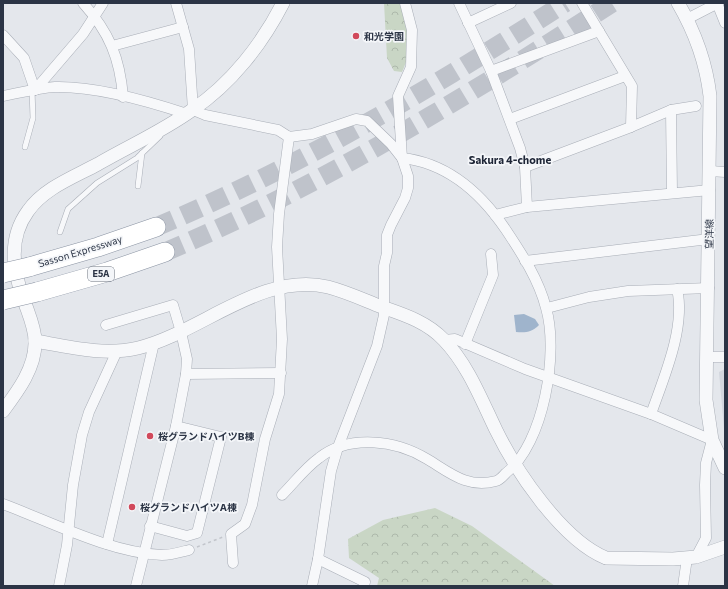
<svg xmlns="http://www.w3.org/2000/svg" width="728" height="589" font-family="Commissioner,'Noto Sans JP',sans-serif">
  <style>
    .built { fill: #d2d6de }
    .forest { fill: url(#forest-crowns) }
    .water { fill: #9fb4cc }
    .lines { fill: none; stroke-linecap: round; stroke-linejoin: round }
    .motorway-tunnel { stroke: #bfc3cb; stroke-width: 19; stroke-dasharray: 19 10; stroke-linecap: butt }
    .service-casing { stroke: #a9aeb7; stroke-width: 6 }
    .minor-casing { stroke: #a9aeb7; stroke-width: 11 }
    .tertiary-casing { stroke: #a9aeb7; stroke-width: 14 }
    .motorway-casing { stroke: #8b94a3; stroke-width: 20 }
    .path { stroke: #c2c5cb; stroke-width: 1.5; stroke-dasharray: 3 3; stroke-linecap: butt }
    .service { stroke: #f7f8fa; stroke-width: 5 }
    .minor { stroke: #f7f8fa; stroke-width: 10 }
    .tertiary { stroke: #f7f8fa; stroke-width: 13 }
    .motorway { stroke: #fff; stroke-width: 19 }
    .motorway-bridge-casing { stroke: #8b94a3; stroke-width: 20; stroke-linecap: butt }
    .motorway-bridge { stroke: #fff; stroke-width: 19 }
    .poi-dot { fill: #d1495b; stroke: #f4f6f9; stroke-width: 1.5 }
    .labels { text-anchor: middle; stroke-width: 3.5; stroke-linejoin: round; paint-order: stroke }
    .shield { fill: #f4f6f9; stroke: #676e7b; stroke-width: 1 }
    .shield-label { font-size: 9px; font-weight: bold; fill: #2b3445 }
    .poi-label { font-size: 10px; font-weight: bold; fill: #2b3445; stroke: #f4f6f9; text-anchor: start }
    .street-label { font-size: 10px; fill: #2b3445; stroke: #f4f6f9 }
    .neighbourhood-label { font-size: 11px; font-weight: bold; fill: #1d2536; stroke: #f4f6f9 }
  </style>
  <defs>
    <pattern id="forest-crowns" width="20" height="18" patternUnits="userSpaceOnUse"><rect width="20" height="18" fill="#c9d6c5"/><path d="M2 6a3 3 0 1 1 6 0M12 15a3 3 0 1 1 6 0" fill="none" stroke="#adb8ab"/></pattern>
  </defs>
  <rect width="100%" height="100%" fill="#e4e7ec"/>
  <path class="built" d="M725,369v71l-6,-68z"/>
  <g class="forest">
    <path d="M384,3h17c7,25 13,45 1,69l-8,-1 -7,-13z"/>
    <path d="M435,508l37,18 83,60h-178l2,-8 -30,-20 -1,-19 35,-19z"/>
  </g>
  <path class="water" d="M524,314l11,5 4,6c-7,7 -13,8 -23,7l-2,-17z"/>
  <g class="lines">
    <g class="motorway-tunnel">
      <path d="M156,227c143,-60 278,-140 409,-224"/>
      <path d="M165,252c157,-66 304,-157 447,-249"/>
    </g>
    <defs>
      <g id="service">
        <path d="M25,147l8,-29 -1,-28"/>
        <path d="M138,186l4,-33"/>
        <path d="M60,232l8,-23 29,-26 40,-25 23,-22"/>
      </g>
      <g id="minor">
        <path d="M83,3c26,29 37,55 40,94"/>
        <path d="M176,3l13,46 4,61 12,5 73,15 11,7 23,-3 44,-15 11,2 24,23 11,14c46,5 79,35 104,72 16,24 33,50 40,78 13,44 -2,136 -40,165 -3,3 -6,7 -10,8 -29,8 -47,-9 -69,-22 -31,-19 -78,-25 -108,-1 -14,10 -25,25 -37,37"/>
        <path d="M459,3l32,68 29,77 5,19 2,40"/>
        <path d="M582,3l50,83 -1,41"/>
        <path d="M717,3l8,20"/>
        <path d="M687,19l31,-16"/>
        <path d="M468,23l43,-20"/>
        <path d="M3,35l21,23 11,32"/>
        <path d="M112,46l71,-19"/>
        <path d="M491,71l108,-40"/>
        <path d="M35,90l48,-56 20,-31"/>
        <path d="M3,96c17,-3 34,-8 52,-9 40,-1 93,14 132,27"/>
        <path d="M671,110l1,83"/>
        <path d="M510,119l115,-43"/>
        <path d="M525,167l106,-40 40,-17 25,-4"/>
        <path d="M710,171l15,1"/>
        <path d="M495,215l32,-8 183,-17"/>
        <path d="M525,261l184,-22"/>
        <path d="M547,308l42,-11 39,-6 81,-3"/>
        <path d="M106,325l67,-20 8,27 6,27 -1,15 -10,52 -40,160"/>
        <path d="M444,340l11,-1 70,30 126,45 61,26 -6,23 -1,22 1,53 -10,19"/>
        <path d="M465,344l28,-69 -2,-21"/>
        <path d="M708,357h17"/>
        <path d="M186,374l95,-1"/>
        <path d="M651,414c13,-37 35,-87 26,-125"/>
        <path d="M3,504c48,18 108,49 159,51 9,0 19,-3 27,-5"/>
        <path d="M150,526l37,10 10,-3 24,-96 -45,-11"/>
        <path d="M107,544l47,-201"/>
        <path d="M318,559l47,23 -1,4"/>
        <path d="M233,563l-2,-29 14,-10 7,-19 13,-66 14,-45 3,-55 -5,-92 2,-33 10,-77"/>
        <path d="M59,586l8,-41 6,-60 9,-50 7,-23 28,-61"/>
        <path d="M312,586l6,-27 13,-88 7,-24 39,-101 7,-31v-49l3,-13v-18l4,-10 14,-27 3,-10v-12l-6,-18 -4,-62 13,-29 1,-37 -7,-27"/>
        <path d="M683,586l4,-28"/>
      </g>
      <g id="tertiary">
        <path d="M678,3c17,29 28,59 32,93l-4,304 6,40 13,28"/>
        <path d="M35,341c34,6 69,15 103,7 62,-15 124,-77 190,-61 19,5 36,13 54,20 23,8 45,15 62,33 24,25 37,59 52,90 20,41 66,110 110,128l67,1 23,-2 29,-10"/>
        <path d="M3,411c15,-20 33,-44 32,-70 0,-15 -8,-30 -12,-44 -11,-29 -14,-60 5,-86 16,-23 46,-34 70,-47 31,-18 65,-33 94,-54 39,-26 70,-66 91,-107"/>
      </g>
      <g id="motorway">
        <path d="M29,267l69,-20 58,-20"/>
        <path d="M37,292l70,-20 58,-20"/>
      </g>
    </defs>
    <use href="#service" class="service-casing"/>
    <use href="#minor" class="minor-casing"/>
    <use href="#tertiary" class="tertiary-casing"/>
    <use href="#motorway" class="motorway-casing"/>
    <path class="path" d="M197,547l26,-10"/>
    <use href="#service" class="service"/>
    <use href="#minor" class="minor"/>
    <use href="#tertiary" class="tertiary"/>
    <use href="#motorway" class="motorway"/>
    <defs>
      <g id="motorway-bridge">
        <path d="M3,273l26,-6"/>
        <path d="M3,300l34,-8"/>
      </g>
    </defs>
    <use href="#motorway-bridge" class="motorway-bridge-casing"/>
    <use href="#motorway-bridge" class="motorway-bridge"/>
  </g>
  <g class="poi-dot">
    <circle cx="356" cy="36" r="4"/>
    <circle cx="150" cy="436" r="4"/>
    <circle cx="132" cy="507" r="4"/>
  </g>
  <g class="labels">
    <rect class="shield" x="88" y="267" width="26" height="14" rx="3"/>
    <g class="shield-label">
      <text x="101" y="277">E5A</text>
    </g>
    <g class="poi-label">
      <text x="364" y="40">和光学園</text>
      <text x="158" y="440">桜グランドハイツB棟</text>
      <text x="140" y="511">桜グランドハイツA棟</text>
    </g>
    <g class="street-label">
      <text transform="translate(709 234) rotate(-89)" y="4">望洋線</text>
      <text transform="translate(80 251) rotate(-17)" y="4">Sasson Expressway</text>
    </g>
    <g class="neighbourhood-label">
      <text x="510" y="164">Sakura 4-chome</text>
    </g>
  </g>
  <rect width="728" height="589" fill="none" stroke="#2b3445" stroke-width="8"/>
</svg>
